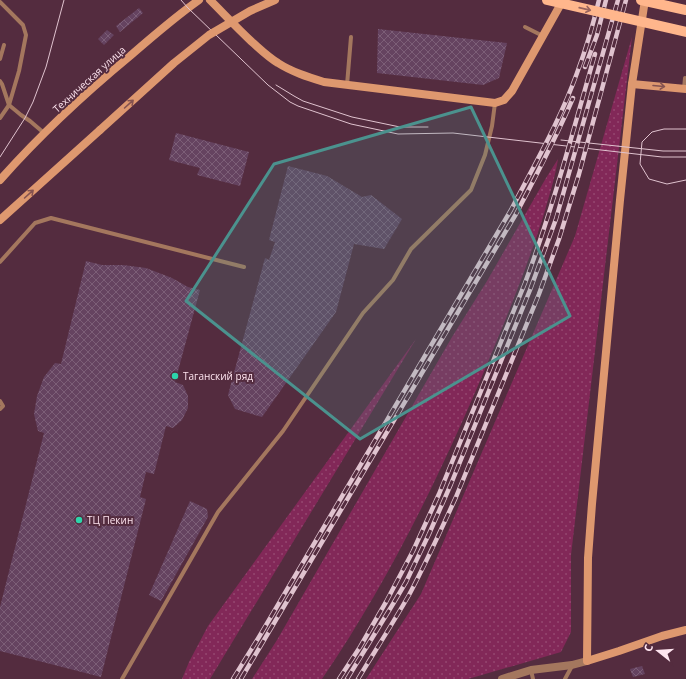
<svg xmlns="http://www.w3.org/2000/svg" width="686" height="679" font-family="'Open Sans',sans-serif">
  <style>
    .grass { fill: url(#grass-dots) }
    .building { fill: url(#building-cross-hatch) }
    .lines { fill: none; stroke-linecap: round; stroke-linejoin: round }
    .lane { stroke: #a4775e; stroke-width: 4 }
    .street { stroke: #a4775e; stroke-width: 8 }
    .secondary { stroke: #de986f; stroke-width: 8 }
    .tram { stroke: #e0c3cf; stroke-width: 1 }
    .rail-casing { stroke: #e0c3cf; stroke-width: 4.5 }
    .rail { stroke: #542c3f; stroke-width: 3; stroke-dasharray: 9; stroke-linecap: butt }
    .secondary-bridge { stroke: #de986f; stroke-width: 8 }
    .primary-bridge { stroke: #ffb68c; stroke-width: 10 }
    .oneway { stroke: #98635e }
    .oneway2 { stroke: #845250 }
    .marked { fill: #4b928e; fill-opacity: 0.2; stroke: #4b928e; stroke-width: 3; stroke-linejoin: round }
    .poi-dot { fill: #2cd5ab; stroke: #542c3f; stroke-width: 1.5 }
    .labels { text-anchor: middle; stroke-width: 4; stroke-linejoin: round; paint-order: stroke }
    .street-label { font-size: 10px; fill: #fee4ef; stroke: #542c3f }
    .poi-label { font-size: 10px; fill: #fee4ef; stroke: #542c3f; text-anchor: start }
  </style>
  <defs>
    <pattern id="grass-dots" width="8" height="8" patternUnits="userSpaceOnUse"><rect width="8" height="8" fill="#822858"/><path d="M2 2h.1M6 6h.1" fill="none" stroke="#954770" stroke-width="1.8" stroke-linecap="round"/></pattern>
    <pattern id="building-cross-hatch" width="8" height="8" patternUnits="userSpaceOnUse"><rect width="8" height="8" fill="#654360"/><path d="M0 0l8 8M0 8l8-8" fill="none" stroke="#7c5e77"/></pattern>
  </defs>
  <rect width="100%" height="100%" fill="#542c3f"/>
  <g class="grass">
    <path d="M632,37l-61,518v77l-10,20 -93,27h-102l55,-85 154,-358z"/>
    <path d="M558,159c-3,19 -9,37 -14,55 -13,41 -28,80 -44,119 -49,120 -105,239 -178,346h-70l25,-39 175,-303 35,-56 59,-103z"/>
    <path d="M416,339l-206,340h-28l7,-17 19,-36z"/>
  </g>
  <g class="building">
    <path d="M139,8l4,5 -23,19 -4,-6z"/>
    <path d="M378,29l129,14 -8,35 -16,7 -106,-12z"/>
    <path d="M107,30l7,5 -10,10 -6,-6z"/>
    <path d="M176,133l73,19 -9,34 -43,-11 3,-7 -31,-8z"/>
    <path d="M288,166l39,10 35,21 9,-2 31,24 -18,30 -30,-5 -18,68 -74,105 -27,-8 -7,-14 37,-137 4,2 6,-18 -6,-2z"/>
    <path d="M86,261l16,4h21l23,3 26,10 16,9 12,3 -25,92 8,3 5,11v12l-6,12 -9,8 -7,-2 -12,48 -8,-2 -6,25 6,2 -45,178 -101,-26v-44l44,-174 -6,-2 -4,-17 3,-18 7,-19 11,-14 6,1z"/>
    <path d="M190,501l17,8 1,8 -47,84 -12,-6z"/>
    <path d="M642,666l3,8 -12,3 -3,-8z"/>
  </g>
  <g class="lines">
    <g class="lane">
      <path d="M0,2l23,23 3,10 -7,36 -10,34 -9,13"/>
      <path d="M525,27l18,9"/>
      <path d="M0,59l4,-14"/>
      <path d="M0,81l2,3 7,21 12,10 9,6 14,12"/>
      <path d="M347,85l4,-48"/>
      <path d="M684,89l1,-11"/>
      <path d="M0,262l35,-39 16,-5 193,49"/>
      <path d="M0,401l3,5 -3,3"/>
      <path d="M531,670l2,9"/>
      <path d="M122,679l96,-167 65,-81 80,-118 30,-33 18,-31 60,-59 14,-35 7,-29 3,-23"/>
      <path d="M565,679l7,-13"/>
    </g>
    <path class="street" d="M502,679l29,-9 41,-5 15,-4"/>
    <g class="secondary">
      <path d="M210,0c14,14 27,28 42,42 8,7 16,15 26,21 14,9 30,14 46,19l171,21 9,-3 8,-9 51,-91"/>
      <path d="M645,0l-13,84 -12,116 -28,304 -4,54 -1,103 32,-10 43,-15 24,-6"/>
      <path d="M632,84l54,5"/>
      <path d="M0,180c40,-45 84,-86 130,-124 23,-20 45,-39 69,-56"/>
      <path d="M0,220l100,-90"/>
    </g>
    <g class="tram">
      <path d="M181,0l7,8 80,77 22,17 8,4 53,18 47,10 55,-1 209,24h24"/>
      <path d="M276,85l18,11 9,5 49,16 48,10h28"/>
      <path d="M686,129h-22l-12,3 -10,10 -2,22 9,15 18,5 19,-4"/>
      <path d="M561,140l102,11h23"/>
      <path d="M0,157l25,-39 8,-16 13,-35 18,-67"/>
    </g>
    <defs>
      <g id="rail">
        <path d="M585,67l12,-32 9,-35"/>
        <path d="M233,679l26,-42 252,-427c23,-45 49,-89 66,-137 9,-24 16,-48 22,-73"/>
        <path d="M241,679l275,-465c20,-38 40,-76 57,-116"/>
        <path d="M339,679l21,-32 26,-45 27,-51 26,-57 86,-211c28,-75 48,-152 70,-229"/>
        <path d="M347,679l46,-75 13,-22 23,-48 22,-50 79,-194 26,-71 62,-219"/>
        <path d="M358,679c17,-28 35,-56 51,-84 17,-32 32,-65 47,-98l83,-203 20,-55 20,-65 47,-174"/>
      </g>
    </defs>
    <use href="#rail" class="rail-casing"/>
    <use href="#rail" class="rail"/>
    <path class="secondary-bridge" d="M100,130l74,-67 35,-28 41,-24 25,-11"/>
    <g class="primary-bridge">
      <path d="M547,0l139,32"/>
      <path d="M641,0l45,10"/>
    </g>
  </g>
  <defs><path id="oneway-shaft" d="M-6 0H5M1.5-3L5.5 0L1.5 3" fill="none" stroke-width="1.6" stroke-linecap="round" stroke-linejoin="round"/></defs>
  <use class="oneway" href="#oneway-shaft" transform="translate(585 9) rotate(13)"/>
  <g class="oneway2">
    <use href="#oneway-shaft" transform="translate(659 86) rotate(5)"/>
    <use href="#oneway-shaft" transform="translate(129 104) rotate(-42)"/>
    <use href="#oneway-shaft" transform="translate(29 194) rotate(-42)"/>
  </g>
  <path class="marked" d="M471,107l99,209 -210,123 -174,-138 88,-137z"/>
  <g class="poi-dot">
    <circle cx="175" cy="376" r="4"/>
    <circle cx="79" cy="520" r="4"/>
  </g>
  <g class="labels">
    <g class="street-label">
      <text transform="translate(89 79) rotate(-42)" y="4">Техническая улица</text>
    </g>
    <g class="poi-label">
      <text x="183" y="380">Таганский ряд</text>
      <text x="87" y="524">ТЦ Пекин</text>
    </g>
  </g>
  <g transform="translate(658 651) rotate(287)" stroke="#542c3f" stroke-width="3" paint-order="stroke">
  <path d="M0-3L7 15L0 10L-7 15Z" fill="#fee4ef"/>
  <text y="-6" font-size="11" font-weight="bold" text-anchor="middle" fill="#fee4ef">С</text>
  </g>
</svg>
